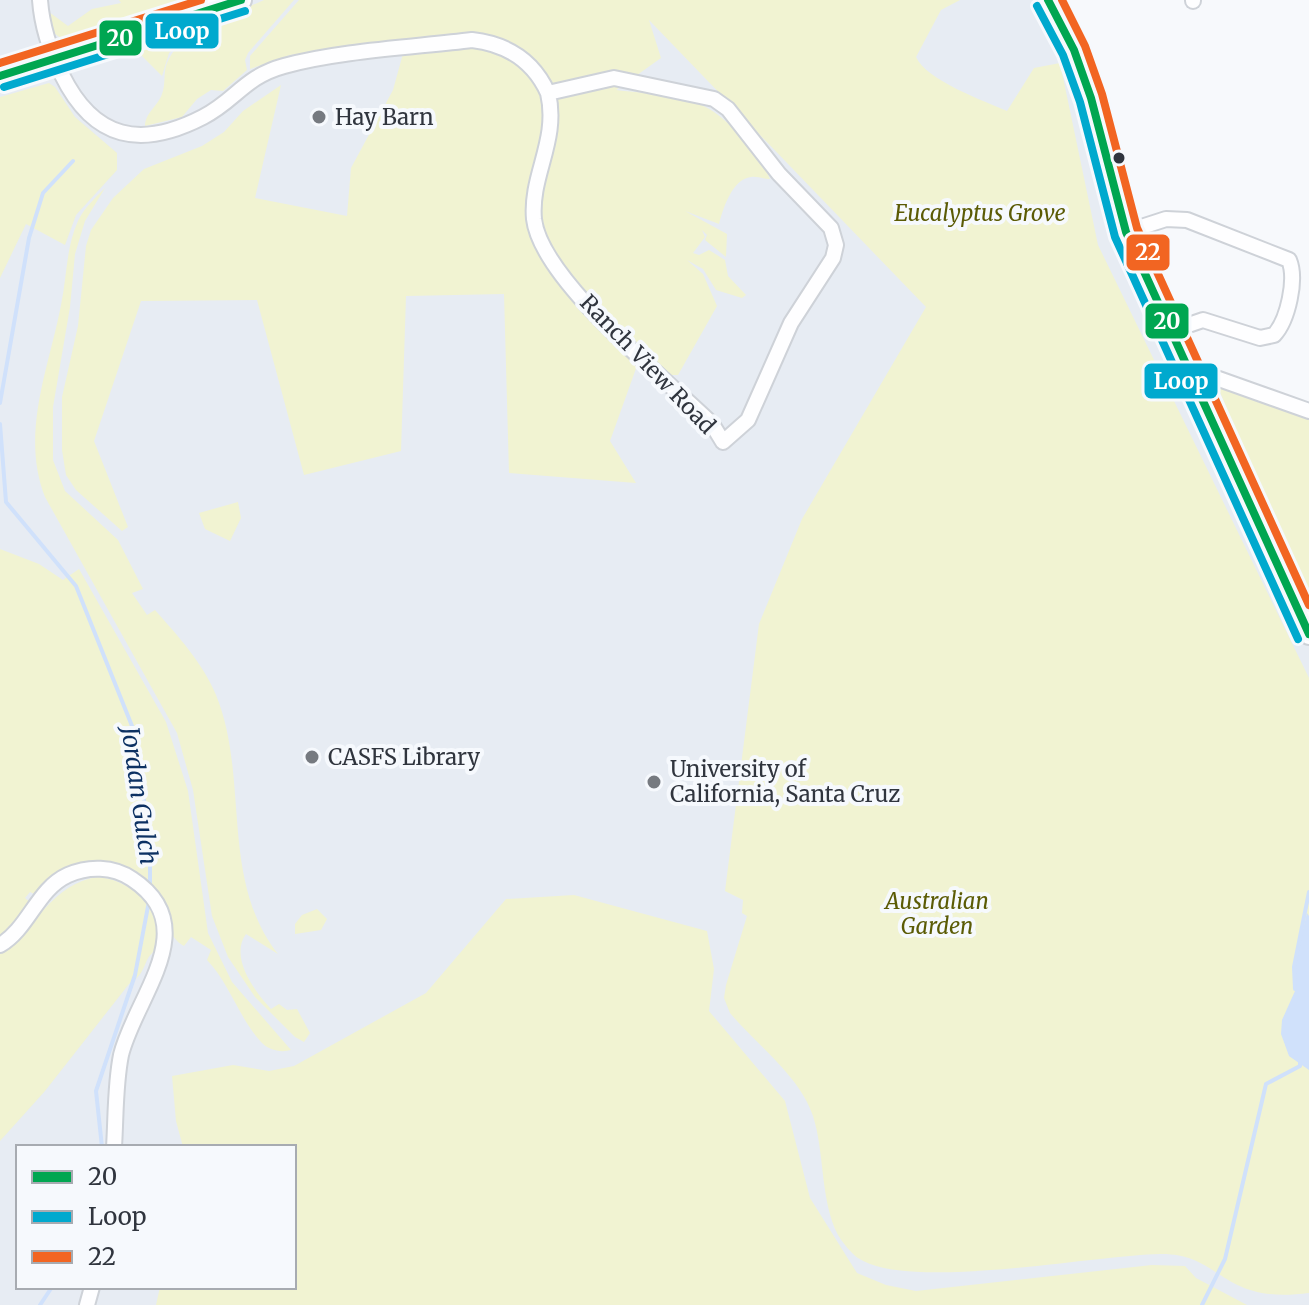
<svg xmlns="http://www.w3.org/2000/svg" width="1309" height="1305" font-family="Merriweather,serif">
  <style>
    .built { fill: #e7ecf3; fill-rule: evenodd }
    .green { fill: #f1f3d2 }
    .water { fill: #d0e1fb }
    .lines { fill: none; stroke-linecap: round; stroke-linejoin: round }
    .stream { stroke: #d0e1fb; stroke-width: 4 }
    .minor-casing { stroke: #ced2d8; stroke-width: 18 }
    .secondary-casing { stroke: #ced2d8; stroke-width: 24 }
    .minor { stroke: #fefeff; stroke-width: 14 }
    .secondary { stroke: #fefeff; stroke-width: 20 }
    .bus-1-casing { stroke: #f6f9fd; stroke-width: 14 }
    .bus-2-casing { stroke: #f6f9fd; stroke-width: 14 }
    .bus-3-casing { stroke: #f6f9fd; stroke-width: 14 }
    .bus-1 { stroke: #00a651; stroke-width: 8 }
    .bus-2 { stroke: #00a9ce; stroke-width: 8 }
    .bus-3 { stroke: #f26522; stroke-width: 8 }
    .poi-dot { fill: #767a80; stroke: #f6f9fd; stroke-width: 3 }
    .bus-dot { fill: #30353e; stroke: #f6f9fd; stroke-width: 3 }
    .labels { text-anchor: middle; stroke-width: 8; stroke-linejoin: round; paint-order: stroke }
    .poi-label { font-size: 22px; fill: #30353e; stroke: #f6f9fd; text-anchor: start }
    .park-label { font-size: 22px; font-style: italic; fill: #5b5b05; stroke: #f6f9fd }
    .street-label { font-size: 22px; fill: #30353e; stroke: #f6f9fd }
    .water-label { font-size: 24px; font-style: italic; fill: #0c3163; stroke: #f6f9fd }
    .line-badge { stroke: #f6f9fd; stroke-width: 3 }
    .badge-label { font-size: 22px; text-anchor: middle; font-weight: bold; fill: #fff }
  </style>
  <rect width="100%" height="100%" fill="#f7f9fc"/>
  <path class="built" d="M0,0h1033l26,47 16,44 35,143 59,126 140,57v888h-1309zM18,1147h276v140h-276z"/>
  <g class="green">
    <path d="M119,0h91l-142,43 -13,-9 -6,-22 19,14 24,-17 29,-6z"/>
    <path d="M264,0h30l-46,53 -3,7 2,10 -24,21 -12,-1 -14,9 -15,18 -37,9c0,-13 13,-20 17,-32 4,-10 1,-21 5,-31 15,-36 65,-48 97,-63z"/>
    <path d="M299,0h661l-19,10 -25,47c10,23 68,44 91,54l27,-43 26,-5 38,182 211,433v615c-90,12 -86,-40 -149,-39 -66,1 -252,38 -302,4 -6,-4 -16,-16 -20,-23 -18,-35 -13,-81 -25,-119 -13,-40 -57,-72 -83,-103l-6,-15 2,-13 21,-69 -5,-3 1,-13 -18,-9 34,-267 43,-105 124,-212 -277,-287 12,38 -45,32c62,7 94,3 133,58 7,10 17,20 21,31 -7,0 -13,-3 -19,-2 -19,2 -28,32 -32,47l-34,-13 42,23 -1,23 -21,-17 2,-5 -5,-5 3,7 -12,16 6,2 10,-5 16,10 3,16 18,19 -4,3 -26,-8 -13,-21 -16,-9 16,14 14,32 -39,69h-7l-28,-26 -33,92 26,42 -127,-10 -5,-179 -98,2 -5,155 -97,24 -47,-175 -116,1 -47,140 34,86 -6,4 -46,-41 -10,-15 -4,-25v-53l16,-71 8,-80 5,-16 22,-32 31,-29 58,-23 22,-14 19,-21 38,-26 -26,113 92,18 4,-48 42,-78 14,-51 -117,16 -40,14v-13z"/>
    <path d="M192,31l-23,22 -7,23 -20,-20 -15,-4z"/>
    <path d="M49,83l6,4 20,30 42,36v17l-41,45 -11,30 -39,-21 -26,54v-181z"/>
    <path d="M105,188l-20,33 -10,33 -5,53 -17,100v53l12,31 53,49 25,49 -11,4 15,22 8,-5c22,25 48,53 61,85 34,83 3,184 62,259l-32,-20c-17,23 9,58 25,75l8,-5 8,6 10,-1 13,24 -6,9 -9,-5 -40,-40 -27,-40 -16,-41 -19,-126 -16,-57 -132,-236c-25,-64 4,-129 16,-192 6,-28 5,-58 17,-84 6,-13 17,-23 27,-33z"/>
    <path d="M1215,380l94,38v189l-14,-32z"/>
    <path d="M238,502l3,16 -11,23 -25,-12 -6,-16z"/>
    <path d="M0,549l39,15 24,16 16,-11 87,153 22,69 20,142 24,49 59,68c-10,3 -23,0 -30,-8 -22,-24 -31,-58 -54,-82l4,-10 -20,-13 -7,9c-30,-17 -7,-65 -72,-82l-76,31 -6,-3 -5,6 6,5 -31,33z"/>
    <path d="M98,877c33,3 65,31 58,68 -1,7 -6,9 -9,15 -5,12 -7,17 -18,24l-84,107 -45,50v-187c35,-25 52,-71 98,-77z"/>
    <path d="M574,895l133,36 7,38 -5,42 76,90 25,97 47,75 29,12 30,6 236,-26 33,1 11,12 51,27h-1091l4,-18h134v-140h-111l-7,-26 -4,-45 61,-11 36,6 25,-5 132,-73 80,-94z"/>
    <path d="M317,909l10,10 -6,11 -26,4v-10l7,-9z"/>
  </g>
  <path class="water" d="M1307,913l2,3v154l-20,-14 -8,-22 1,-14 13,-29 -1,-24z"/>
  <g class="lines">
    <g class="stream">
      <path d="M0,403l29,-165 14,-45 30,-32"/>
      <path d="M0,424l6,78 70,84 58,145 16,111v46"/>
      <path d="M1295,989l-1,-22 15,-75"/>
      <path d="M102,1147l-6,-56 39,-116 14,-74"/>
      <path d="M40,1305l12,-18"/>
      <path d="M1202,1305l23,-46 41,-175 34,-18v-4"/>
    </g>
    <defs>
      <g id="minor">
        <path d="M40,0c2,28 10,51 22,75 32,65 79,74 141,42 33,-17 41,-40 81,-51 53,-15 131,-19 188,-26 35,4 61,20 76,53l66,-15 100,21 14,10 51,65 52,54 5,17 -3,13 -42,65 -43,97 -25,22 -11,-18c-46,-45 -171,-144 -178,-205 -4,-44 25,-78 14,-126"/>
        <path d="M1193,0v1"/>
        <path d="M1126,232l40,-13 21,1 102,40c8,19 -1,60 -15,75l-14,3 -57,-18 -32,11"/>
        <path d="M1188,368l121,43"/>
        <path d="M0,945c29,-17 37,-56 68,-70 20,-9 45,-9 64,4 73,48 3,118 -11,176 -6,30 -5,61 -7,92"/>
        <path d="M87,1305l5,-18"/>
      </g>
      <g id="secondary">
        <path d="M1048,0l26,50 17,48 35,134 183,402"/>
        <path d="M0,76l241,-76"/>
      </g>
    </defs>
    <use href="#minor" class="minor-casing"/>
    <use href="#secondary" class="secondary-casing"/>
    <use href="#minor" class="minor"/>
    <use href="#secondary" class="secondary"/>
    <defs>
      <g id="bus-1">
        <path d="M1048,0l26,50 17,48 35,134 183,402"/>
        <path d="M0,76l241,-76"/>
      </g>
      <g id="bus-2">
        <path d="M1037,6l26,49 17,47 35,135 183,402"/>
        <path d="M4,87l241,-76"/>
      </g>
      <g id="bus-3">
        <path d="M1062,0l23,46 17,48 35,134 172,377"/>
        <path d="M0,63l201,-63"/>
      </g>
    </defs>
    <use href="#bus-1" class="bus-1-casing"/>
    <use href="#bus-2" class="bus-2-casing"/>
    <use href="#bus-3" class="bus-3-casing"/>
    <use href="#bus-1" class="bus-1"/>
    <use href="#bus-2" class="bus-2"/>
    <use href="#bus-3" class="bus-3"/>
  </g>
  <g class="poi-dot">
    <circle cx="319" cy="117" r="8"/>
    <circle cx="312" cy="757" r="8"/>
    <circle cx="654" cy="782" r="8"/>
  </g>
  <circle class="bus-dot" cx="1119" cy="158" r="7"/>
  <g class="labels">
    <g class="poi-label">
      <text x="335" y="125">Hay Barn</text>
      <text x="328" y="765">CASFS Library</text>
      <text x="670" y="777">University of<tspan x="670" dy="25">California, Santa Cruz</tspan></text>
    </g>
    <g class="park-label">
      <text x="980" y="221">Eucalyptus Grove</text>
      <text x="937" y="909">Australian<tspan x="937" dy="25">Garden</tspan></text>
    </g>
    <g class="street-label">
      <text transform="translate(648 364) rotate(46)" y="8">Ranch View Road</text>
    </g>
    <g class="water-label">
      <text transform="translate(139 796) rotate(82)" y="8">Jordan Gulch</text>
    </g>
  </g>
  <g class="line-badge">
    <rect x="144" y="12" width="76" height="38" rx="8" fill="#00a9ce"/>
    <rect x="98" y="19" width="45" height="38" rx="8" fill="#00a651"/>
    <rect x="1125" y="233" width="46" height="39" rx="8" fill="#f26522"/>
    <rect x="1144" y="302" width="46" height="38" rx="8" fill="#00a651"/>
    <rect x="1143" y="362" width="76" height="38" rx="8" fill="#00a9ce"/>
  </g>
  <g class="badge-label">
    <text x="182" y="39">Loop</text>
    <text x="120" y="46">20</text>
    <text x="1148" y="260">22</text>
    <text x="1167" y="329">20</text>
    <text x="1181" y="389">Loop</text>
  </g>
  <rect x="16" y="1145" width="280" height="144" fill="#f6f9fd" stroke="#a7abb1" stroke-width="2"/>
  <rect x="32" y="1171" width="40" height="12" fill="#00a651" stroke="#a7abb1" stroke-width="2"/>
  <text x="88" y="1185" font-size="24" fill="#30353e">20</text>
  <rect x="32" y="1211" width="40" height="12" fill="#00a9ce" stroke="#a7abb1" stroke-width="2"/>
  <text x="88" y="1225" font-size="24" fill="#30353e">Loop</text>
  <rect x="32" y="1251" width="40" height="12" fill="#f26522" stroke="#a7abb1" stroke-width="2"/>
  <text x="88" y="1265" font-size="24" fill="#30353e">22</text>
</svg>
